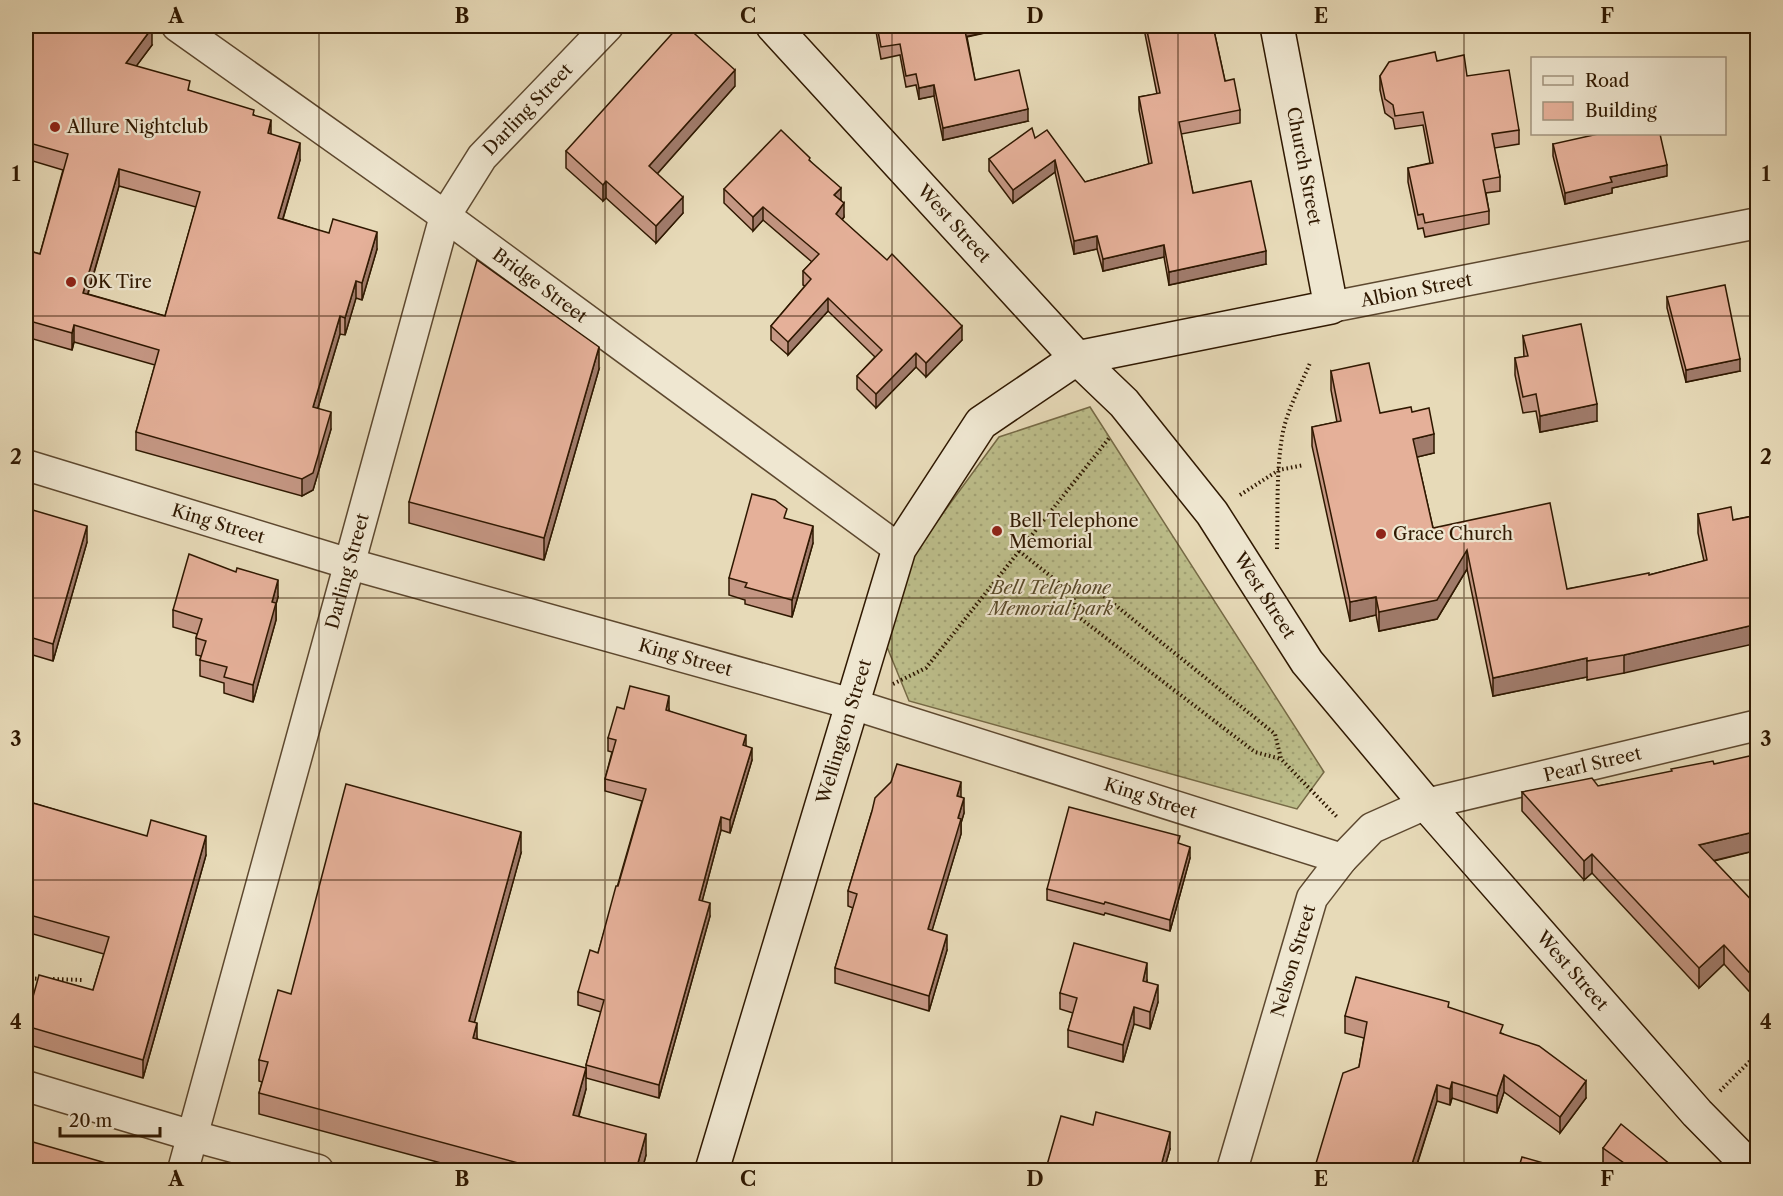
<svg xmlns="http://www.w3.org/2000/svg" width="1783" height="1196" font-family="'Libre Caslon Text',serif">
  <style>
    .grass { fill: url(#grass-dots); stroke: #766a46; stroke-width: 1.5 }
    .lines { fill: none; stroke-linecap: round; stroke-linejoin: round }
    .street-casing { stroke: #5d482f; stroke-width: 33 }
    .secondary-casing { stroke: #2f1801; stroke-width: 36 }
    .path { stroke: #2f1801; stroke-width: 4; stroke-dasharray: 1.5 3; stroke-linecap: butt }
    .street { stroke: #efe7d1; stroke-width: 30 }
    .secondary { stroke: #efe7d1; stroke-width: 33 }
    .wall { fill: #c59784; stroke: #2f1801; stroke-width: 1.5; fill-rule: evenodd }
    .shaded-wall { fill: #a07b6b; stroke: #2f1801; stroke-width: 1.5 }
    .building { fill: #e5b099; stroke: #2f1801; stroke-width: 1.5; fill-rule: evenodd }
    .grid { fill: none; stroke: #2f1801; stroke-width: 1.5; stroke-opacity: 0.55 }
    .poi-dot { fill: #8f2418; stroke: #efe7d1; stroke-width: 2 }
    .labels { text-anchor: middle; stroke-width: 4.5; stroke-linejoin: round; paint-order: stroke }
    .street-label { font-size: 18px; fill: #2f1801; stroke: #efe7d1 }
    .poi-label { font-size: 18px; fill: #2f1801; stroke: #efe7d1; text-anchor: start }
    .park-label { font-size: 18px; font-style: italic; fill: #594a2a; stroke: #efe7d1 }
    .neatline { fill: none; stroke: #2f1801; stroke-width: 2 }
    .grid-label { font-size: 20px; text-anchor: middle; font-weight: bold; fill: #2f1801 }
  </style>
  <defs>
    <pattern id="grass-dots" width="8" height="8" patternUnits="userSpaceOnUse" patternTransform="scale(1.5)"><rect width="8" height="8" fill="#bcbd8a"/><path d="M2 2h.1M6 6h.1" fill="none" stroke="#a2a275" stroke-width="1.8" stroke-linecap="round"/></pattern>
  </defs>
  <rect width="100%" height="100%" fill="#e7dab8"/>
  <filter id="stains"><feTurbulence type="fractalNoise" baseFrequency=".00333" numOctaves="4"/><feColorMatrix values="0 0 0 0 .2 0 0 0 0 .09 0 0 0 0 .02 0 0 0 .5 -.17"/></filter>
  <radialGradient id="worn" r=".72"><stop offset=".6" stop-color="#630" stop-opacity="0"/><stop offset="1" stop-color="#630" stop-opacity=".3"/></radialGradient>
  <path class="grass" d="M1090,407l234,365 -27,37 -388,-108 -26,-64 33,-87 83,-113z"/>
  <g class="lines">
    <defs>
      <g id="street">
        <path id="s1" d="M177,26l268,190 454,333"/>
        <path id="s2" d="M1331,307l427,-84"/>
        <path id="s3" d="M26,465l324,99 502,140 490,155"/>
        <path d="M26,1086l167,50 125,34"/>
        <path id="s4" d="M183,1170l262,-954 37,-59 126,-131"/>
        <path id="s5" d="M1232,1170l80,-272 30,-39 30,-31 54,-24 332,-79"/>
      </g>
      <g id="secondary">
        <path id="s6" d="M773,26l304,332 47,45 88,110 95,149 119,142 271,309 56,57"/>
        <path id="s7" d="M712,1170l187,-621 82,-126 96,-65 254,-51 -54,-281"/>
      </g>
    </defs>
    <use href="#street" class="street-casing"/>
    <use href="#secondary" class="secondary-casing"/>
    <g class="path">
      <path d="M1240,495l39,-25 25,-5"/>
      <path d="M1277,549c1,-37 -1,-75 5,-112 4,-25 18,-50 28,-74"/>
      <path d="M1019,551l54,43 21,-6 181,146 6,25 57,59"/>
      <path d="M1073,594l3,21 179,137 26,7"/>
      <path d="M893,684l33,-16 184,-231"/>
      <path d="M26,978l16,1"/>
      <path d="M53,979l29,1"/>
      <path d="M1720,1091l38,-38"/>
    </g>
    <use href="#street" class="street"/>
    <use href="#secondary" class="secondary"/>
  </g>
  <g class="wall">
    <path d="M26,26l126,19 -16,21 54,25 64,24 17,19 29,26 -17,59 94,30 -15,51 -6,-2 -11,37 -5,-1 -22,74 13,21 -18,61 -11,6 -166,-46v-18l19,-67 -81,-23 -2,8 -46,-13v-87l14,4 23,-84 -37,-11zM119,186l77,21 -31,109 -77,-22z"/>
    <path d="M867,26h136v3l-36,8 8,43 53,41 -85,19 -9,-44 -15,3 -3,-14 -10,2 -6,-32 -19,4 -6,-33 -8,1z"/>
    <path d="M1145,26h68l12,55 15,29v13l-59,11 12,59 73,71 -97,21 -5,-28 -61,14 -6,-22 -23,5 -19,-82 -42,31 -24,-32v-12l46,-21 50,44 64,-18 -10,-54v-13l18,-3 -12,-60z"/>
    <path d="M1437,61l30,15 52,54v14l-25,4 6,29v14l-14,2 3,18v13l-64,13 -2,-9 -5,1 -10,-47v-14l22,-5 -7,-38 -28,4 -2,-10 -8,-6 -5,-23v-14z"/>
    <path d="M735,86l-78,88 26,39 -27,30 -50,-45 -3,3 -37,-33v-17z"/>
    <path d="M1553,144l114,32 -55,12v5l-47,11 -12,-48z"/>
    <path d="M810,161l31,40 3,16 -2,3 120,120 -36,37 -10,-10 -40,41 -19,-19v-13l18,-19 -47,-46 -40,44 -17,-15v-14l34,-40 -2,-1v-14l9,-9 -49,-42 -10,11 -29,-28v-14z"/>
    <path d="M1667,297l73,74 -54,11 -19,-74z"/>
    <path d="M1523,336l74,85 -57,11 -4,-21 -13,2 -8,-38v-17l9,-1z"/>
    <path d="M599,369l-55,191 -135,-37v-21z"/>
    <path d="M1331,371l49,42 32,-1 22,41 -17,4 16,71 134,61 82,-14 55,-14 -6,-28v-19l35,6 25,-5 -134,158 -37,7v-3l-94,19 -26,-127 -30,50 -58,12 -3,-16 -26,6 -38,-175v-19l25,-5 -6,-32z"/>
    <path d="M26,508l61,34 -34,119 -27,-8z"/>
    <path d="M787,519l26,24 -21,74 -47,-13v-4l-16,-5v-17z"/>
    <path d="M278,597l-2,7v16l-23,82 -29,-9v-10l-24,-7v-16l1,-4 -5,-1v-17l1,-4 -24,-7v-17z"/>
    <path d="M624,709h45v2l77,35 6,14 -22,73 -9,-3 -19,71 8,15 -51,182 -73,-20v-13l15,-53 -23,-7v-13l20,-39 44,-152 -37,-10v-12l7,-27 -4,-1v-13z"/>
    <path d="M1714,764l44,86 -44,11 44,46v94l-34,-37 -25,24 -107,-115 -8,7 -62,-69v-19l76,-6z"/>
    <path d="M961,797l3,16 -3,10v11l-29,96 15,20 -18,61 -94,-28v-15l18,-60 -5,-2v-15l24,-80z"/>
    <path d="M26,801l180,54 -63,223 -117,-34v-22l67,-32 11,-36 -78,-22z"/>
    <path d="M1180,844l10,14 -20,73 -65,-18 -1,2 -57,-15v-11z"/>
    <path d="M521,853l-47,169 3,17 109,50 -7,27 67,39 -4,15h-175l-208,-56v-21l3,-11 -3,-1v-21l32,-66z"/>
    <path d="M1147,980v2l11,20 -8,27 -16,-5 -11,38 -55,-15v-17l5,-17 -13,-4v-16z"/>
    <path d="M1449,1008l54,26 83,64 -26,35 -56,-41 -7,21 -45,-15 -2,7 -13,-4 -20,64 4,5h-107l45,-103 5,-29 -19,-5v-17z"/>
    <path d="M1603,1148l74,22h-66l-8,-5z"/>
    <path d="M1170,1149l-6,21h-117v-5z"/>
  </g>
  <g class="shaded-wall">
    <path d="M964,26h39v3l-39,8z"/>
    <path d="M152,28v17l-26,35v-17z"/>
    <path d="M735,70v16l-86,97v-17z"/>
    <path d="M934,85v11l-15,3v-11z"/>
    <path d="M1028,109v12l-85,19v-12z"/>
    <path d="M271,120v17l-3,-4z"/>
    <path d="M300,143v17l-22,75v-17z"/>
    <path d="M1055,160v12l-42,31v-13z"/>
    <path d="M1667,165v11l-55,12v5l-47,11v-11l45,-16z"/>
    <path d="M119,169v17l-36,124v-17z"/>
    <path d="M606,181v17l-3,3v-16z"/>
    <path d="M841,188v13l-7,-6z"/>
    <path d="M683,197v16l-27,30v-17z"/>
    <path d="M844,203v14l-8,10v-13z"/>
    <path d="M763,207v13l-10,11v-14z"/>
    <path d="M377,232v17l-15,51v-17z"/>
    <path d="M1097,236v13l-23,5v-13z"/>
    <path d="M1164,245v12l-61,14v-12z"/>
    <path d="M1266,251v13l-97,21v-13z"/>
    <path d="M356,281v17l-11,37v-17z"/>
    <path d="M828,298v13l-40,44v-13z"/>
    <path d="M340,316v18l-27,90v-17z"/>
    <path d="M74,325v17l-2,8v-17z"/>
    <path d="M962,326v14l-36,37v-14z"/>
    <path d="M599,347v22l-55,191v-22z"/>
    <path d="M916,353v14l-40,41v-14z"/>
    <path d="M1740,359v12l-54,11v-12z"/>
    <path d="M1597,404v17l-57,11v-16z"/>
    <path d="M331,412v17l-18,61 -11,6v-17z"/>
    <path d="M1434,434v19l-21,5v-19z"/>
    <path d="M87,526v16l-34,119v-17z"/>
    <path d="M813,526v17l-21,74v-17z"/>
    <path d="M1467,550v19l-30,50 -58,12v-19z"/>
    <path d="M278,580v17l-2,7v16l-23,82v-17l19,-83z"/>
    <path d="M1376,597v18l-26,6v-19z"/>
    <path d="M1758,624v19l-134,30v-18z"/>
    <path d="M1587,658v19l-94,19v-18z"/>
    <path d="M669,696v13l-3,14v-13z"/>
    <path d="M30,719v18l-4,18v-18z"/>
    <path d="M746,735v13l-3,-3z"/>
    <path d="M752,748v12l-22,73v-13z"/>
    <path d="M961,782v15l-4,-1z"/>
    <path d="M964,798v15l-3,10v11l-33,110v-15l30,-111z"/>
    <path d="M721,817v13l-22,83v-13z"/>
    <path d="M1758,831v19l-59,14v-19z"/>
    <path d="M521,832v21l-52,189v-21z"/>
    <path d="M206,836v19l-63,223v-18z"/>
    <path d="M1190,847v11l-20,73v-11z"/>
    <path d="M1592,854v19l-8,7v-19z"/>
    <path d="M710,903v13l-51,182v-13z"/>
    <path d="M947,935v15l-18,61v-15z"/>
    <path d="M1724,945v19l-25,24v-20z"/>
    <path d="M1147,963v17l-4,17v-16z"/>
    <path d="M1158,985v17l-8,27v-17z"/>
    <path d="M1134,1007v17l-11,38v-17z"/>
    <path d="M477,1023v21l-4,-6z"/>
    <path d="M586,1068v21l-13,47v-21z"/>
    <path d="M1504,1075v17l-7,21v-17z"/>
    <path d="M1586,1081v17l-26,35v-16z"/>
    <path d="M1452,1082v16l-2,7v-16z"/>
    <path d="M1437,1085v16l-22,69 -3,-6z"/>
    <path d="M1170,1132v17l-6,21h-4z"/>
    <path d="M646,1134v21l-4,15h-6z"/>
  </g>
  <g class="building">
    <path d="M26,26h123l3,2 -26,35 64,18 -2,9 66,20 -1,5 18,5 -3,13 32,10 -22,75 51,15 4,-14 44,13 -15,51 -6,-2 -11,37 -5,-2 -27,91 18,5 -18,61 -11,6 -166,-47 23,-82 -85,-25 -2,8 -46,-13v-17l2,-9 -2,-1v-43l14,4 28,-100 -42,-12zM119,169l81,23 -35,124 -82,-23z"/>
    <path d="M679,26h7l49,44 -86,96 34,31 -27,29 -50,-45 -3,4 -37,-34z"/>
    <path d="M877,26h89h-2l11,54 44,-10 9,39 -85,19 -9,-43 -15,3 -3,-14 -10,2 -6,-32 -19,3z"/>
    <path d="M1146,26h67l12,55 9,-2 6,31 -61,12 14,71 58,-12 15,70 -97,21 -5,-27 -61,14 -6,-23 -23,5 -19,-81 -42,30 -24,-31 43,-31 3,10 12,-8 38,52 67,-19 -13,-66 21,-4z"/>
    <path d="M1435,52l2,9 27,-6 3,21 42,-6 10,60 -27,4 8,43 -17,3 6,31 -64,12 -2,-9 -5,1 -10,-47 25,-5 -10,-51 -28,4 -2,-11 -8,-6 -5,-23 9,-14z"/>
    <path d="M781,130l29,28 -1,2 32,28 -7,7 10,8 -8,11 51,46 5,-6 70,72 -36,37 -10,-10 -40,41 -19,-18 25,-26 -54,-52 -40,44 -17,-16 40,-47 -8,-8 16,-17 -56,-47 -10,10 -29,-28z"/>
    <path d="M1598,134h62l7,31 -57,12 2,5 -47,11 -12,-49z"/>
    <path d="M477,260l122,87 -55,191 -135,-36z"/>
    <path d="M1725,285l15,74 -54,11 -19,-73z"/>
    <path d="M1581,324l16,80 -57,12 -4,-22 -13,3 -8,-39 13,-2 -5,-20z"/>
    <path d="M1369,363l11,50 31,-6 1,5 17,-4 5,26 -21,5 20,89 117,-25 17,86 82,-16v2l58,-15 -9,-46 33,-7 2,13 25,-5v109l-134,31 -37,6v-3l-94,20 -26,-128 -30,50 -58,12 -3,-15 -26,5 -38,-175 29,-6 -10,-50z"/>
    <path d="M752,494l23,6 12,9 -3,9 29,8 -21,74 -47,-13 2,-4 -18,-5z"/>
    <path d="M26,508l61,18 -34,118 -27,-8z"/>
    <path d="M189,554l47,18 1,-4 41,12 -6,22 4,1 -23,82 -29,-8 3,-10 -27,-7 6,-19 -10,-3 6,-19 -29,-9z"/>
    <path d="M630,686l39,10 -3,14 80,25 -3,10 9,3 -22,72 -9,-3 -22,83 11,3 -51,182 -73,-20 18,-65 -26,-8 12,-42 8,3 18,-67h2l28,-97 -41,-10 11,-39 -8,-2 9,-31 7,2z"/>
    <path d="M26,717l4,2 -4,18z"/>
    <path d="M1754,755v2l4,-1v75l-59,14 59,62v75l-34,-37 -25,23 -107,-114 -8,7 -62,-69 70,-14 6,8 74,-15 -1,-2 42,-8 1,3z"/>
    <path d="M897,764l64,18 -4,14 7,2 -6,20 3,1 -33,110 19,6 -18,61 -94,-28 22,-74 -9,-3 24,-80 3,-13 16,-16z"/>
    <path d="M346,784l175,48 -52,189 8,2 -4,15 113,30 -13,47 73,19 -10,36h-92l-285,-77 9,-31 -9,-2 19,-70 13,4z"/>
    <path d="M26,801l121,35 4,-16 55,16 -63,224 -117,-34v-4l13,-47 54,15 16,-53 -83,-23z"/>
    <path d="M1069,807l111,29 -2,7 12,4 -20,73 -65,-18 -1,2 -57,-15z"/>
    <path d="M1074,943l73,20 -4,18 15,4 -8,27 -16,-5 -11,38 -55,-15 9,-32 -17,-5z"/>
    <path d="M1356,977l93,25 -1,5 55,18 -3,8 39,13 47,35 -26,36 -56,-42 -7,21 -45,-14 -2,7 -13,-4 -25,79 9,2 -1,4h-106l29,-97 16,-6 8,-45 -22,-6z"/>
    <path d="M1096,1112l74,20 -10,38h-93l-20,-5 14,-49 32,9z"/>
    <path d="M1621,1124l56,46h-43l-31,-22z"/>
    <path d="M26,1140l80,23 -3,7h-77z"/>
    <path d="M1522,1157l46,13h-50z"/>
  </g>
  <path class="grid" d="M319,26v1144M605,26v1144M892,26v1144M1178,26v1144M1464,26v1144M26,316h1732M26,598h1732M26,880h1732"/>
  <g class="poi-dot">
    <circle cx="55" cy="127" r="6"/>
    <circle cx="71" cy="282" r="6"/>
    <circle cx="997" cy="531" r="6"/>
    <circle cx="1381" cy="534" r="6"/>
  </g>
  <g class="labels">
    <g class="street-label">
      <text dy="6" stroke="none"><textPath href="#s4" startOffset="1125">Darling Street</textPath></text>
      <text transform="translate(1304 166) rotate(79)" y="6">Church Street</text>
      <text dy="6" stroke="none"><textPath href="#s6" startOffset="268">West Street</textPath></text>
      <text dy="6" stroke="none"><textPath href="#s1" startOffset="446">Bridge Street</textPath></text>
      <text dy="6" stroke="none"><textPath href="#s2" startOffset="87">Albion Street</textPath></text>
      <text dy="6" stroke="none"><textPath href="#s3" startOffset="201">King Street</textPath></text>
      <text dy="6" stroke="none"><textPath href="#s4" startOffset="621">Darling Street</textPath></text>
      <text dy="6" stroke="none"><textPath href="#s6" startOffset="754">West Street</textPath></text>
      <text dy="6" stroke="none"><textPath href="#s3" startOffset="687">King Street</textPath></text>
      <text dy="6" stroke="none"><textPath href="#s7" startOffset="458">Wellington Street</textPath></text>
      <text dy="6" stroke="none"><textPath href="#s5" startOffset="606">Pearl Street</textPath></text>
      <text dy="6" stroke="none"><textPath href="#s3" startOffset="1173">King Street</textPath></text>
      <text dy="6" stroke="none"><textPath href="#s5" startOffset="218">Nelson Street</textPath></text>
      <text dy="6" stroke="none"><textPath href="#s6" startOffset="1240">West Street</textPath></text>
    </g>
    <g class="poi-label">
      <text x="67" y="133">Allure Nightclub</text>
      <text x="83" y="288">OK Tire</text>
      <text x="1009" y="527">Bell Telephone<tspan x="1009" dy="21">Memorial</tspan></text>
      <text x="1393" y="540">Grace Church</text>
    </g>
    <g class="park-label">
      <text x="1051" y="594">Bell Telephone<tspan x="1051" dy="21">Memorial park</tspan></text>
    </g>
  </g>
  <rect width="1783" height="1196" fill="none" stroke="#e7dab8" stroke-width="66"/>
  <rect x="1531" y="57" width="195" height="78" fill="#efe7d1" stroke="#a2947e" stroke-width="1.5"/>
  <rect x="1543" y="76" width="30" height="9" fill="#efe7d1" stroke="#a2947e" stroke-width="1.5"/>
  <text x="1585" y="87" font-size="18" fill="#2f1801">Road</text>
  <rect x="1543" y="102" width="30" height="18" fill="#e5b099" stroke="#a2947e" stroke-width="1.5"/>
  <text x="1585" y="117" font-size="18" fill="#2f1801">Building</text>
  <path d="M60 1127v9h100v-9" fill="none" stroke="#2f1801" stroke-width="3"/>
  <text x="69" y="1127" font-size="18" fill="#2f1801" stroke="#efe7d1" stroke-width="4.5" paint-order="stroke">20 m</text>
  <rect x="33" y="33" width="1717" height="1130" class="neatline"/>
  <g class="grid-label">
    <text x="176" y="23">A</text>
    <text x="462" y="23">B</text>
    <text x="748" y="23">C</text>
    <text x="1035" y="23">D</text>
    <text x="1321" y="23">E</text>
    <text x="1607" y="23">F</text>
    <text x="16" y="181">1</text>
    <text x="1766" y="181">1</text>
    <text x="16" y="464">2</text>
    <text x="1766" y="464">2</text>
    <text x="16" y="746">3</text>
    <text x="1766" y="746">3</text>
    <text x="16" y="1029">4</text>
    <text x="1766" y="1029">4</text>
    <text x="176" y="1186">A</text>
    <text x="462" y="1186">B</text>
    <text x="748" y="1186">C</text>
    <text x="1035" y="1186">D</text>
    <text x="1321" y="1186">E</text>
    <text x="1607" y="1186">F</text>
  </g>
  <rect width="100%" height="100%" filter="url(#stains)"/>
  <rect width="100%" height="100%" fill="url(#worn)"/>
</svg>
